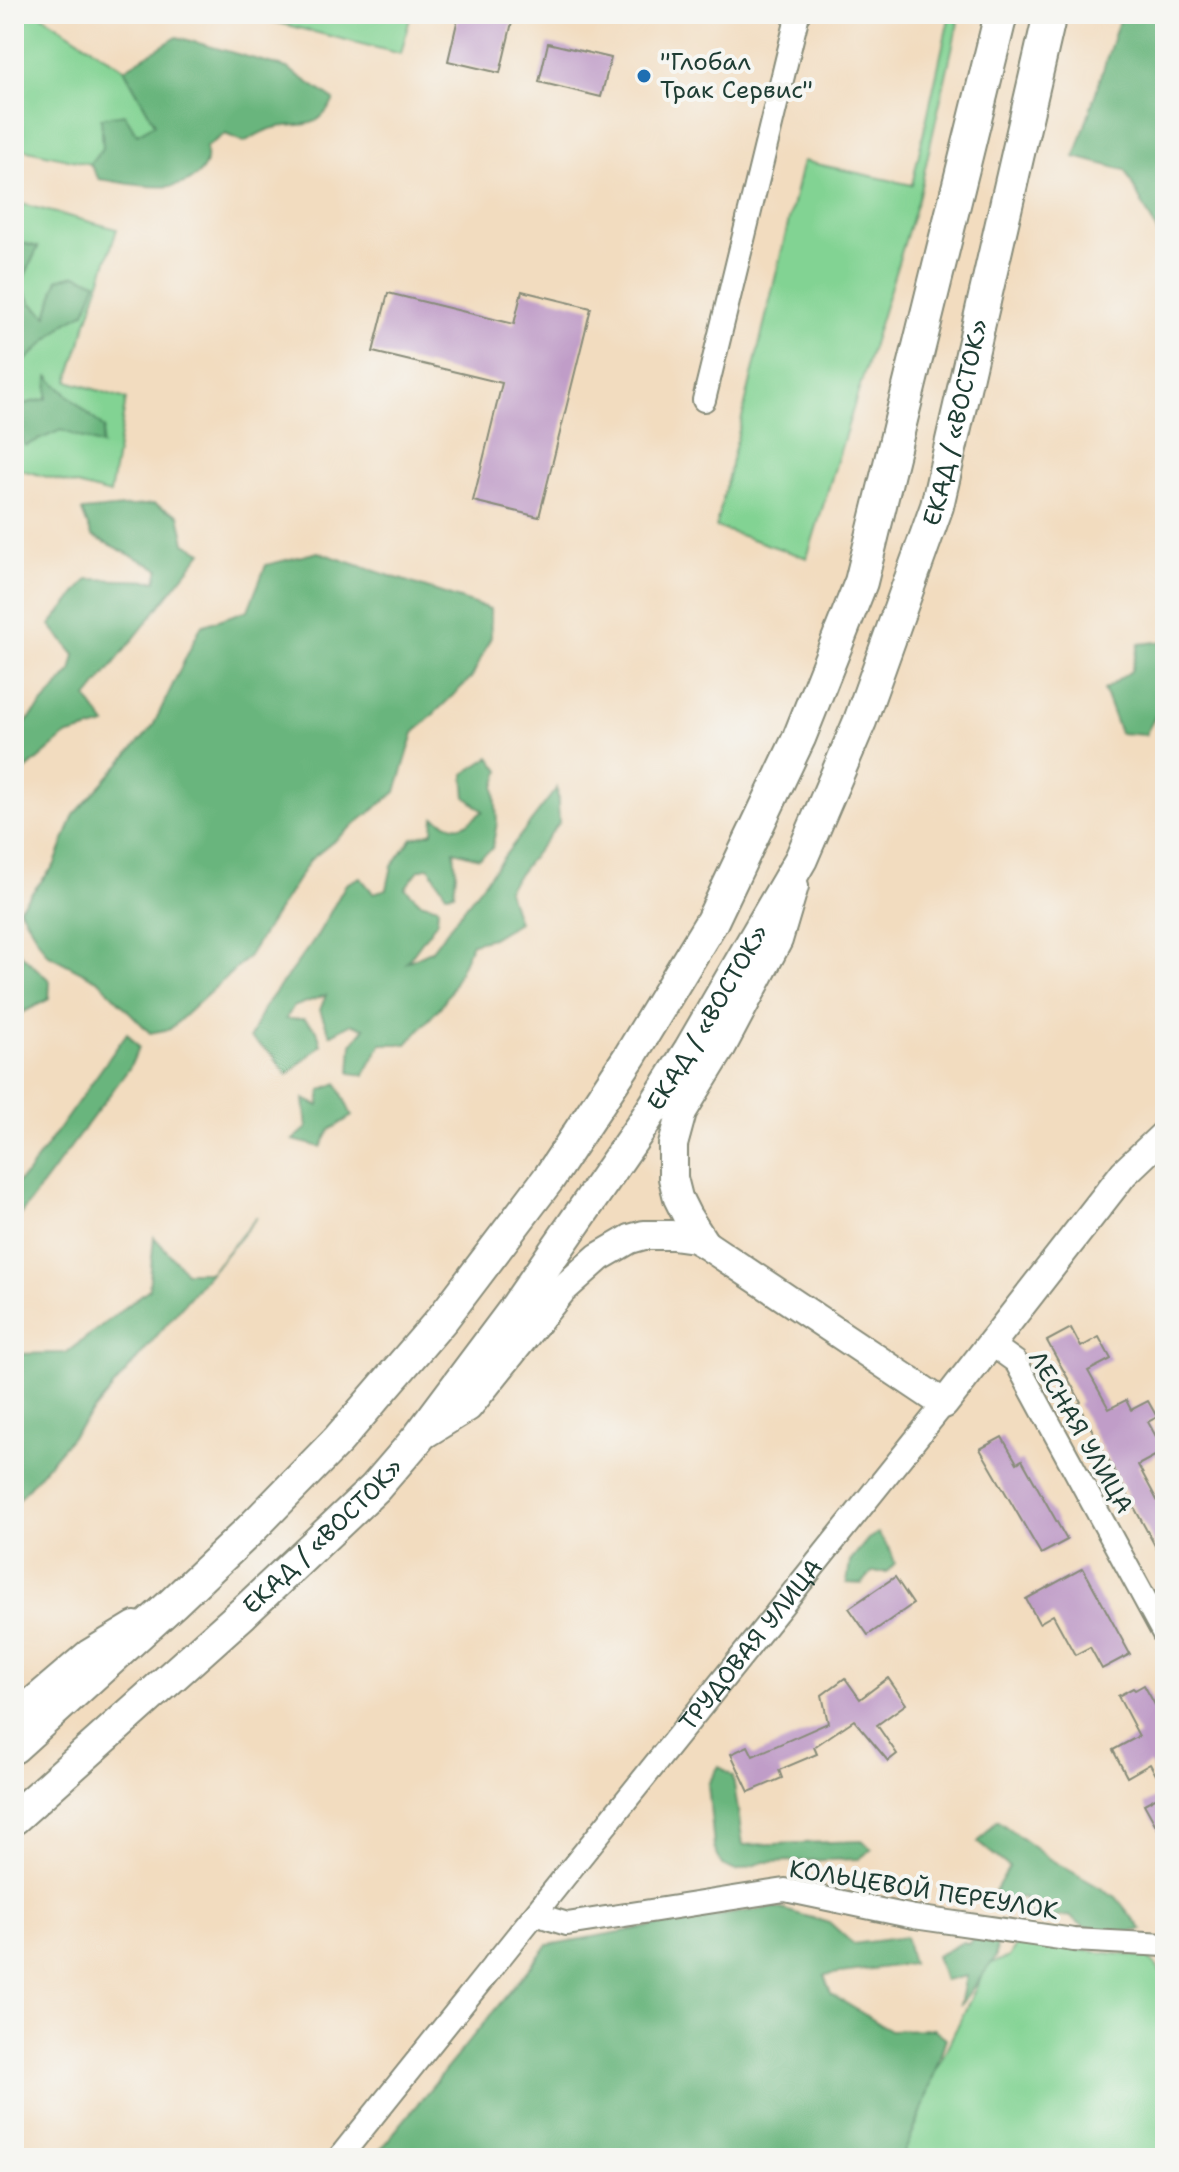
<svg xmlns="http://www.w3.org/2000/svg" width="1179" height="2172" font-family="'Shantell Sans',sans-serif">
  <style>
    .green { fill: #82d393; stroke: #508864; stroke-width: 2 }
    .forest { fill: #69b57d; stroke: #447958; stroke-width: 2 }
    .building { fill: #c09dc8 }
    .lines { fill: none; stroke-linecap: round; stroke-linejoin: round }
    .minor-casing { stroke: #888c7a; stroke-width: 26 }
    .major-casing { stroke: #888c7a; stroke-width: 32 }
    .highway-casing { stroke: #888c7a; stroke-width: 36 }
    .minor { stroke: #fff; stroke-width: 22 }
    .major { stroke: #fff; stroke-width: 28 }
    .highway { stroke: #fff; stroke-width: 32 }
    .poi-dot { fill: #1f6fb2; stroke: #f6f6f2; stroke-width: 3 }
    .labels { text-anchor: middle; stroke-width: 8; stroke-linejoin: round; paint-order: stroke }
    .poi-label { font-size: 24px; fill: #1f3d34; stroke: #f6f6f2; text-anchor: start }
    .street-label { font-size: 24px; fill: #1f3d34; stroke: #f6f6f2 }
  </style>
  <rect width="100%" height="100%" fill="#f6f6f2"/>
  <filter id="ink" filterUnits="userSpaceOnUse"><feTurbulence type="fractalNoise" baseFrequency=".0125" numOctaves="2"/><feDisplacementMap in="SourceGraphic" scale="16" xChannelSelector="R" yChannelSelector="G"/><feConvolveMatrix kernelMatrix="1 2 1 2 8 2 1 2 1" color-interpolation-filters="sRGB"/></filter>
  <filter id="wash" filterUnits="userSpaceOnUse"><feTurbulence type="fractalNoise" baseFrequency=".006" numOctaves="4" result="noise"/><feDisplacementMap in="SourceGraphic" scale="32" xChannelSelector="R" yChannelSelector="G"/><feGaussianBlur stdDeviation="1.8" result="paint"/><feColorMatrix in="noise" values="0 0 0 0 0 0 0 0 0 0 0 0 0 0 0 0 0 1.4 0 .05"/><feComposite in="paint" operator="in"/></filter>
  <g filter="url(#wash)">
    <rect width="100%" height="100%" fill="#f2dcbf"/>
    <g class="green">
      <path d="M14,14h26l84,55 31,55 -18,10 -34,14 -13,16 -76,-17z"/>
      <path d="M243,14h168l-10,40z"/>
      <path d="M950,14h10l-41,181 -112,363 -91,-31 87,-366 109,24z"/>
      <path d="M14,202l103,27 -49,152 58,18 -16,95 -96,-26v-48l11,25 36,-16 40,16 -52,-68 -2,22 -33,7v-55l8,12 45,-41 18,-10 -38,4 -16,-13 -10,-19 17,-37 -24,-6v-20l2,-3 -2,-4z"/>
      <path d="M1017,1944l131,13 17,21v180h-276l25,-42 73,-151 22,-8z"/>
    </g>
    <g class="forest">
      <path d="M1121,14h44v233l-40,-77 -50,-13z"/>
      <path d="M177,37l110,31 47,32c-19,34 -32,21 -60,28 -10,2 -21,9 -30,14l-19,-8 -19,13c0,5 1,14 -1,18 -17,35 -76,18 -106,14l-9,-15 13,-16 -2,-30 23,-4 13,20 18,-10 -31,-55z"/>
      <path d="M14,241l24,6 -17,37 10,19 16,13 11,-37 18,-4 21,7 -12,30 -18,10 -45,42 -8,-13v-15l12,-14 -12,-2z"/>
      <path d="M48,377l56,51 -3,17 -40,-15 -36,16 -11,-26v-14l33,-7z"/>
      <path d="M154,504l25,11 6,28 17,9 -115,146 19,27 -41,11 -51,44v-44l57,-64 4,-17 -25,-30 38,-46 68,2 3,-12 -67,-33 -10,-25z"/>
      <path d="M318,552l172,57 1,28 -19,40 -58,56 -18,59 -86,68 -62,97 -78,72 -20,4 -51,-52 -52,-27 -28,-46 35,-42 20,-51 78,-87 49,-102 47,-16 18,-45z"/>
      <path d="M1165,641v78l-9,-4 -11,20 -25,-2 -16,-43 27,-19 8,-27z"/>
      <path d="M490,757l10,14 -5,16 2,36 -5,26 -13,9 -25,-7 2,21 -2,21 -8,1 -17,-27 -10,3 -14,18 15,14 18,5 -1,14 -30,41 24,-11 126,-163 2,35 -52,66 11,33 -26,16 -20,5 -22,49 -9,14 -34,38h-26l-17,31 -14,-2 2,-29 13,-16 -15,-4 -20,11 -10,-25 6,-15 -33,12 -7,12h18l13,11 4,15 -34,30 -13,-19 -24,-18 13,-29 54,-73 29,-52 14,-7 13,16 14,-4 5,-23 20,-28 21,-6 1,-15c27,14 26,13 49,-6l-17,-14 -2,-23z"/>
      <path d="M14,948l36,33 -1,18 -35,18z"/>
      <path d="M127,1033l12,14 -9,20 -116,156v-38l12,-10z"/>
      <path d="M337,1083l15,33 -22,14 -9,17 -28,-7 14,-12 -3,-29 15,7 2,-16z"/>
      <path d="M257,1217l-243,288v-151l52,-1 83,-64 5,-52 32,35h25z"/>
      <path d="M878,1533l13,19 4,11 -8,9h-15l-10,12 -15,-1 3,-22 18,-22z"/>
      <path d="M719,1766l14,11 10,68 119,-4 10,8 -13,10 -95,3 -28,9 -14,-6 -8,-18 -6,-63z"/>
      <path d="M997,1820l51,38 68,39 26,33c-36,6 -42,9 -73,-14l-34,3 -11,-22 -21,4 -8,-10 14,-24 -31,-25z"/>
      <path d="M774,1907l56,16 23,21 52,-7 7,27 -88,11 7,19 59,36 44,-1 12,9 -26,78 -18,42h-529l175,-213 111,-20z"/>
      <path d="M975,1936l22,1 -1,20 -36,48 6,-29 -22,5 -8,-25 27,-14 7,2z"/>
    </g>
    <g id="blocks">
      <g class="building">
        <path d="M459,14h55l-14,59 -52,-12z"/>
        <path d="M548,43l63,15 -10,39 -62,-15z"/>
        <path d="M522,291l69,17 -52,209 -66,-16 29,-118 -129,-31 15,-59 126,31z"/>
        <path d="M1071,1328l10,19 18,-10 12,22 -23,12 21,38 17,-9 5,10 17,-9 9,16 -9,5 16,29 -26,14 27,50v49l-87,-160 3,-2 -34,-61z"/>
        <path d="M1002,1437l15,26 5,-3 45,80 -26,14 -61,-105z"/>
        <path d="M1083,1568l47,86 -28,15 -12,-22 -15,8 -22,-40 -14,8 -13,-24z"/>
        <path d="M895,1577l18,27 -45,31 -19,-27z"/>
        <path d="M845,1678l15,21 28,-21 18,26 -29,21 20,29 -9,7 -34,-41 -40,27 3,7 -38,16 3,8 -33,14 -18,-38 17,-8 5,10 75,-33 -6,-28z"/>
        <path d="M1144,1685l21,38v68l-15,-27 -23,13 -14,-27 26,-14 -21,-40 15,-8 2,2z"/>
        <path d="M1157,1797l8,14v31l-21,-38z"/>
      </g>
    </g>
  </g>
  <g filter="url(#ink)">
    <use href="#blocks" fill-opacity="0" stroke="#888c7a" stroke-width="2"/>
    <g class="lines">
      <defs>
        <g id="minor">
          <path d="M704,400l94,-386"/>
          <path d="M991,1344l25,18 149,274"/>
          <path d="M535,1914l32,10 218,-34 129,27 160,23 91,5"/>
          <path id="s1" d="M339,2158l605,-754"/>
        </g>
        <g id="major">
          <path d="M705,1244l-18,-28 -9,-18 -5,-20v-33l9,-33 38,-62 58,-110 16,-54"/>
          <path d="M426,1433l42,-26 94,-117 37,-33 31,-18 14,-4h28l22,3 11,6 239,160 180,-231 41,-39"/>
          <path d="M14,1718l75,-64 46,-28"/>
        </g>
        <g id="highway">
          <path d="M14,1747l159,-144 78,-74 87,-89 105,-122 106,-140 81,-122 82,-135 87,-183 62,-156 140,-568"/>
          <path id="s2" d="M14,1818l229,-205 132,-125 43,-50 99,-132 126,-182 47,-74 111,-191 59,-138 77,-215 113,-492"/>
        </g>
      </defs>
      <use href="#minor" class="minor-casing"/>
      <use href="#major" class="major-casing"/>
      <use href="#highway" class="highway-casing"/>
      <use href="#minor" class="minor"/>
      <use href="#major" class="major"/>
      <use href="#highway" class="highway"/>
    </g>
  </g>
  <circle class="poi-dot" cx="644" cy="76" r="8"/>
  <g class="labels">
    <g class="poi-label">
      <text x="660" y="70">"Глобал<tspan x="660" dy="28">Трак Сервис"</tspan></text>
    </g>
    <g class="street-label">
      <text dy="8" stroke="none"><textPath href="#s2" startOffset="1714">ЕКАД / «ВОСТОК»</textPath></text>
      <text dy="8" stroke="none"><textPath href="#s2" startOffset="1066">ЕКАД / «ВОСТОК»</textPath></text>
      <text transform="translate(1081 1432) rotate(60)" y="8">ЛЕСНАЯ УЛИЦА</text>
      <text dy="8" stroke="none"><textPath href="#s2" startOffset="418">ЕКАД / «ВОСТОК»</textPath></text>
      <text dy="8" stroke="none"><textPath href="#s1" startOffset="658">ТРУДОВАЯ УЛИЦА</textPath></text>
      <text transform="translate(924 1890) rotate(9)" y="8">КОЛЬЦЕВОЙ ПЕРЕУЛОК</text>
    </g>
  </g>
  <rect width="1179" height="2172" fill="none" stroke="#f6f6f2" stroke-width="48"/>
</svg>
